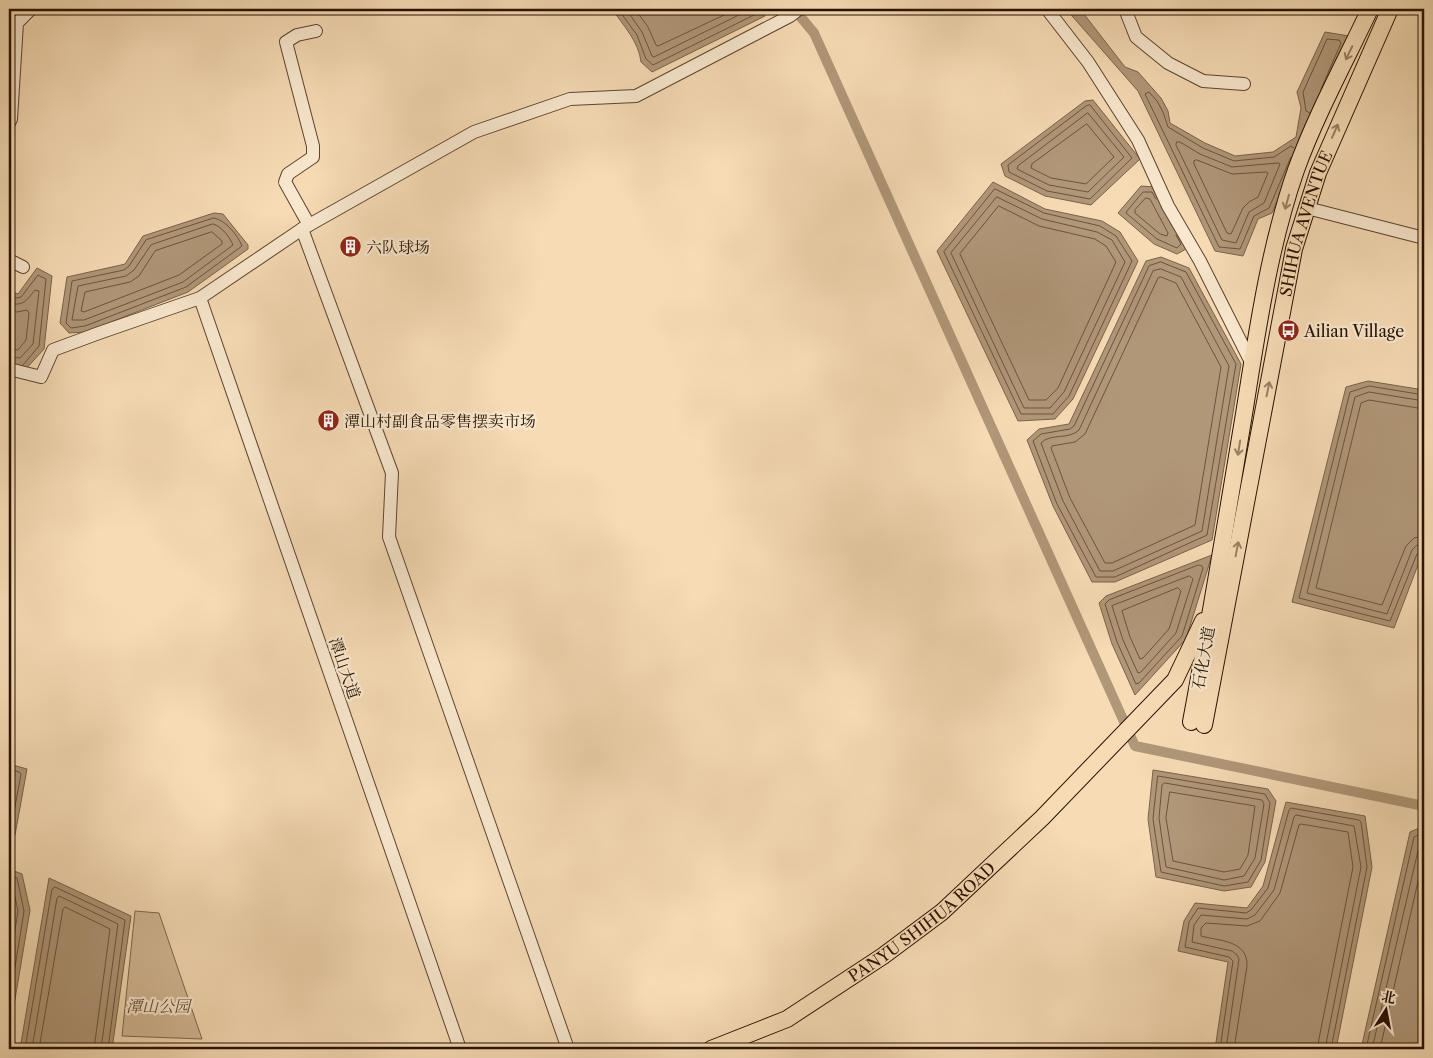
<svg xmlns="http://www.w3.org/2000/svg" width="1433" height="1058" font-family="'Libre Caslon Text','Noto Serif SC',serif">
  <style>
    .park { fill: #d3b996; stroke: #7e664c }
    .water { fill: #b09778; stroke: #7a6248 }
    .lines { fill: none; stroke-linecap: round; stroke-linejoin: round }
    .shore { stroke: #6c543c; stroke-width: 1 }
    .canal { stroke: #b09778; stroke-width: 10 }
    .minor-casing { stroke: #5c442e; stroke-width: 14 }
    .major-casing { stroke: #281201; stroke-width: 18 }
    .minor { stroke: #f9e8cf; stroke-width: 12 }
    .major { stroke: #f6dbb5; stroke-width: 16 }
    .oneway { stroke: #998164 }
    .labels { text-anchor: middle; stroke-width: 4.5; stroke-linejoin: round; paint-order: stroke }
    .street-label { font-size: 16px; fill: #281201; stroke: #f9e8cf }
    .poi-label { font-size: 16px; fill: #281201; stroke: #f9e8cf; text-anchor: start }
    .park-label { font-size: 16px; font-style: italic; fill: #644c35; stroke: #f9e8cf }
  </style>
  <rect width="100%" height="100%" fill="#f6dbb5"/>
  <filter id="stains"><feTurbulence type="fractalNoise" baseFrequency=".004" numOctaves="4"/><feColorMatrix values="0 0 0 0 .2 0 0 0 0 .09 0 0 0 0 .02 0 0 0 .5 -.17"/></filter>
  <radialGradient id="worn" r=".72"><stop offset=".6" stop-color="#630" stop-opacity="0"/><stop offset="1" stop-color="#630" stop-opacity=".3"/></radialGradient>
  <path class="park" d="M135,911l24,2 43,126 -80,-3z"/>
  <g class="water">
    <path d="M612,9h150l3,7 -113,56 -11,-10c-2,-20 -18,-37 -29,-53z"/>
    <path d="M1066,9h14l45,58 13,5 23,26 7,13 2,12 35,20 30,13 38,-4 23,-15 5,-29 -4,-16 28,-60 24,4 -77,177 -14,6 -15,37 -28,-5 -77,-160z"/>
    <path d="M1093,100l47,59 -49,46 -46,-9 -40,-20 -4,-12 84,-63z"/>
    <path d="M993,182l52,27 57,12 18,11 18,29 -65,138 -18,20 -37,2 -81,-170z"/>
    <path d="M1141,186l15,1 32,61 -11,6 -23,-10 -36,-31z"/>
    <path d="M214,213l9,1 25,31v4l-60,43 -103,40 -16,1 -9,-10 7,-46 54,-12 4,-1 18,-28z"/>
    <path d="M1161,257l28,11 52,96 -29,176 -97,42h-23l-39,-76 -26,-66 12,-11 30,-5 77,-163z"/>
    <path d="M37,268l15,8 -8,73 -20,22 -15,-4v-76l9,3z"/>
    <path d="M1368,381l56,9v159l-30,79 -102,-26 54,-215z"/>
    <path d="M1212,555l-26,84 -51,56 -23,-51 -13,-41 7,-7z"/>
    <path d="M9,764l18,5 -12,66h-6z"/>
    <path d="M1153,770l115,19 8,12 -11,61 -14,25 -27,4 -68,-14 -8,-58z"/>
    <path d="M1286,802l79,14 7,51 -36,182h-121l13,-87 -50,-11 6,-30 11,-18 52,5 16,-22z"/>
    <path d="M1424,826v223h-63l49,-217z"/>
    <path d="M9,869l13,5 8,36 -21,125z"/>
    <path d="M49,878l82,38 -19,133h-92z"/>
  </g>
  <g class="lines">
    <g class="shore">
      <path d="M618,9l19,26 9,24 7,6 103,-51 2,-5"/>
      <path d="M626,9l16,23 10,24 2,1 97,-48"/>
      <path d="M635,9l13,18 8,18 2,1 79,-37"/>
      <path d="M1090,105l42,53 -42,41 -43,-8 -38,-19 -1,-7 78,-59z"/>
      <path d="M1088,113l36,44 -36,35 -39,-7 -32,-16 1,-3z"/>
      <path d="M1310,113l-4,-2 -3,-19 24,-53 12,1 2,3 -20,46"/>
      <path d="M1087,124l27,33 -28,27 -35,-6 -20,-10 1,-4z"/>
      <path d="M1177,142h3l20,12 32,13 46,-4 2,1 -16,39 -15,9 -13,31 -14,-3 -46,-95z"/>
      <path d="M1291,157l-22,51 -15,8 -14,33 -21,-2 -74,-153 4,-2 8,9 6,11 5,15 35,21 31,13 40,-4 17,-11 3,2"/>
      <path d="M1197,160l35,14 34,-2 2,1 -10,24 -9,5 -6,6 -12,26 -4,-1 -33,-69v-3z"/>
      <path d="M995,189l49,24 56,13 16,10 16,25 -63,135 -16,18h-32l-77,-162z"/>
      <path d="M997,197l45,22 55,13 15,8 13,22 -61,130 -14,16h-26l-73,-155z"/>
      <path d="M1146,198l4,1 18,34 -1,3 -7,-2 -25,-21v-3z"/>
      <path d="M1156,199l-4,-7h-9l-16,19 -1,2 31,26 20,9 4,-4 -5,-9"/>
      <path d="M999,206l40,20 56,13 11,7 10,16 -58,126 -12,12h-17l-69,-146z"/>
      <path d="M214,218c12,2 24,18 28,28l-56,41 -101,39 -14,2 -5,-5 6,-42 52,-11 5,-4 17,-26z"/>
      <path d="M213,224c9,2 17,14 20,21l-50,37 -99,38h-12l6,-34 48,-10 8,-6 17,-25z"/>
      <path d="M212,232l10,9v3l-43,31 -95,37 -3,-1 4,-19 45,-10 9,-6 16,-25z"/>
      <path d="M1161,262l25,10 50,92 -29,171 -92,42h-19l-39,-73 -24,-63 8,-7 29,-5 4,-3 75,-160z"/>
      <path d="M1161,269l20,8 48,89 -27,165 -89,40h-13l-37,-70 -22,-58c9,-10 28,-3 38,-13l74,-159z"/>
      <path d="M1161,277l15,6 45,84 -26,158 -83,38h-7l-35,-65 -19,-50 1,-2 23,-4 10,-8 73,-156z"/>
      <path d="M9,296l8,2 4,-1 17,-22 8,4 -7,67 -16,19"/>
      <path d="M9,303c14,4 18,-3 26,-13l4,1 -6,53 -13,14 -11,-1"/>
      <path d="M9,311l8,1 10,-2 2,3 -3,27 -8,10 -9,-1"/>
      <path d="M1424,395l-55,-9 -19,6 -51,206 91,23 27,-67 3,-3 4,-1"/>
      <path d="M1424,401l-55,-9 -14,5 -48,196 80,21 25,-64 5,-5 7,-1"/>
      <path d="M1424,409l-55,-9 -8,3 -45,185 66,17 24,-59 8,-8 10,-2"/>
      <path d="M1199,565l3,1 1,2 -21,68 -43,47 -3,1 -19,-42 -12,-38 4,-4z"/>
      <path d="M1190,576l3,3 -17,54 -35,39 -3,1 -15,-33 -11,-34z"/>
      <path d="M1178,588l3,3 -12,38 -26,29 -3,1 -10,-22 -8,-26z"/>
      <path d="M9,769l10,3 2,2 -10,54 -2,2"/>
      <path d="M1158,776l107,18 5,9 -9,57 -13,22 -24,4 -63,-14 -8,-53z"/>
      <path d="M1165,783l97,17 2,4 -9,54 -11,18 -20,4 -58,-13 -7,-49 3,-33z"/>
      <path d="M1170,792l85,14 -7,49 -8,14 -16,3 -51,-11 -7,-43z"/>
      <path d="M9,874l8,4 7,33 -15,94"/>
      <path d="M9,881l3,2 6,28 -9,56"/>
      <path d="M25,1049l27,-160 3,-2 70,33 -17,129"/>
      <path d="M32,1049l25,-151 2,-2 59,28 -17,125"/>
      <path d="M39,1049l24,-140 2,-2 45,22 -16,120"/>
      <path d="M1220,1049l13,-88 -4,-4 -44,-10 4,-25 9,-14 48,5 5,-3 17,-22 21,-78 2,-2 68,12 2,2 6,45 -36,182"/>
      <path d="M1226,1049l13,-90 -2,-4 -5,-4 -40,-9 2,-17 7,-10 46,4 8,-4 19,-25 20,-73 2,-2 58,11 7,41 -36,182"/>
      <path d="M1234,1049l13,-83c1,-26 -28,-25 -46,-30v-8l5,-5 41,3 13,-5 20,-28 19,-68 2,-1 47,8 5,35 -36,182"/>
      <path d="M1366,1049l48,-212 10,-5"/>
      <path d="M1372,1049l48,-207 4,-3"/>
      <path d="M1380,1049l44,-194"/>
    </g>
    <path class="canal" d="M794,9l20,24 321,713 289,60"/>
    <defs>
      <g id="minor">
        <path d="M1047,9l41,53 50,78 30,66 32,55 52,103"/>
        <path d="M1125,9l11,28 32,26 35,18 41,3"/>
        <path d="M9,123l2,-4 6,-96 14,-14"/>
        <path d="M1307,208l117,30"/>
        <path d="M309,225l-24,-43 3,-8 25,-17v-11l-27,-104 11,-7 19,-4"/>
        <path d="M302,229l90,244 -3,64 179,512"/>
        <path d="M9,260l14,7"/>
        <path d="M200,298l260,751"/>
        <path d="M9,369l32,8 12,-27 46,-17 101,-35 102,-69 172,-97 96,-33 66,-3 154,-80 9,-7"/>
      </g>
      <g id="major">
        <path d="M1191,722c19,-102 36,-205 53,-308 13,-81 25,-167 52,-244 20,-55 49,-108 74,-161"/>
        <path id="s1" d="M1204,725l90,-476 24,-76 72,-164"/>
        <path id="s2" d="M711,1049l76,-30 96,-63 59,-44 100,-94 133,-138 28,-59"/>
      </g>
    </defs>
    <use href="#minor" class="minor-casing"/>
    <use href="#major" class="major-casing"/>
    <use href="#minor" class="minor"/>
    <use href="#major" class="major"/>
  </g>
  <defs><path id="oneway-shaft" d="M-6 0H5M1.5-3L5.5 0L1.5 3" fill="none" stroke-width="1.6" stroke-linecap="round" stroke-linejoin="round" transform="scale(1.25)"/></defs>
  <g class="oneway">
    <use href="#oneway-shaft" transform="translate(1349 53) rotate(116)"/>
    <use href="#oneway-shaft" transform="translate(1335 131) rotate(-66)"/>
    <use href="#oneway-shaft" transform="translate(1287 202) rotate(106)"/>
    <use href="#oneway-shaft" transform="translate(1268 389) rotate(-79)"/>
    <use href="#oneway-shaft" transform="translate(1239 448) rotate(99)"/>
    <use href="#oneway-shaft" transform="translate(1237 549) rotate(-79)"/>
  </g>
  <defs>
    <symbol id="building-disc" viewBox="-11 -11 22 22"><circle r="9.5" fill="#8f2418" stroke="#f9e8cf"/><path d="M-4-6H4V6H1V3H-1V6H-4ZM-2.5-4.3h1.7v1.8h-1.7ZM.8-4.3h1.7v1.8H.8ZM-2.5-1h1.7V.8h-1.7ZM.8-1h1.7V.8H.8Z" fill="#fff"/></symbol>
    <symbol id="bus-disc" viewBox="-11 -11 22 22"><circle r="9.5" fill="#8f2418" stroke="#f9e8cf"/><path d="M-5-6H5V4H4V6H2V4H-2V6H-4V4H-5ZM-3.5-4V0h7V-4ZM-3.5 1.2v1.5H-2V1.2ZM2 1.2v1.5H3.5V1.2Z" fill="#fff"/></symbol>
  </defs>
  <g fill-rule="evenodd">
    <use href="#building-disc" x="338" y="234" width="25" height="25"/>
    <use href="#bus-disc" x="1276" y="318" width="25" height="25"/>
    <use href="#building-disc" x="316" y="408" width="25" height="25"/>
  </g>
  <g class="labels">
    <g class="street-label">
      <text dy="6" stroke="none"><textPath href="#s1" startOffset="512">SHIHUA AVENTUE</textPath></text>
      <text transform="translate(1203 658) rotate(-80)" y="6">石化大道</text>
      <text transform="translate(345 668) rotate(71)" y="6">潭山大道</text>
      <text dy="6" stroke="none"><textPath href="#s2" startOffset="248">PANYU SHIHUA ROAD</textPath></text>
    </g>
    <g class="poi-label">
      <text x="366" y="253">六队球场</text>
      <text x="1304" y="337">Ailian Village</text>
      <text x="344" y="427">潭山村副食品零售摆卖市场</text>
    </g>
    <g class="park-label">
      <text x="158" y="1012">潭山公园</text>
    </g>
  </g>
  <rect width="1433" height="1058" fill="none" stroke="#f6dbb5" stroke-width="30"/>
  <rect x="10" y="10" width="1413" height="1038" fill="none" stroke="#281201" stroke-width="2.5"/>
  <rect x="15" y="15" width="1403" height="1028" fill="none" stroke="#281201"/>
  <g transform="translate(1386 1010) rotate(11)" stroke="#f9e8cf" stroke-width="4" paint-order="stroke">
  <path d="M0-4L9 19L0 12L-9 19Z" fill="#281201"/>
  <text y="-8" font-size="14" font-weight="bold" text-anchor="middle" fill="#281201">北</text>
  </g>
  <rect width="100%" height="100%" filter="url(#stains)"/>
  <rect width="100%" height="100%" fill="url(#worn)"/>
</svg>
